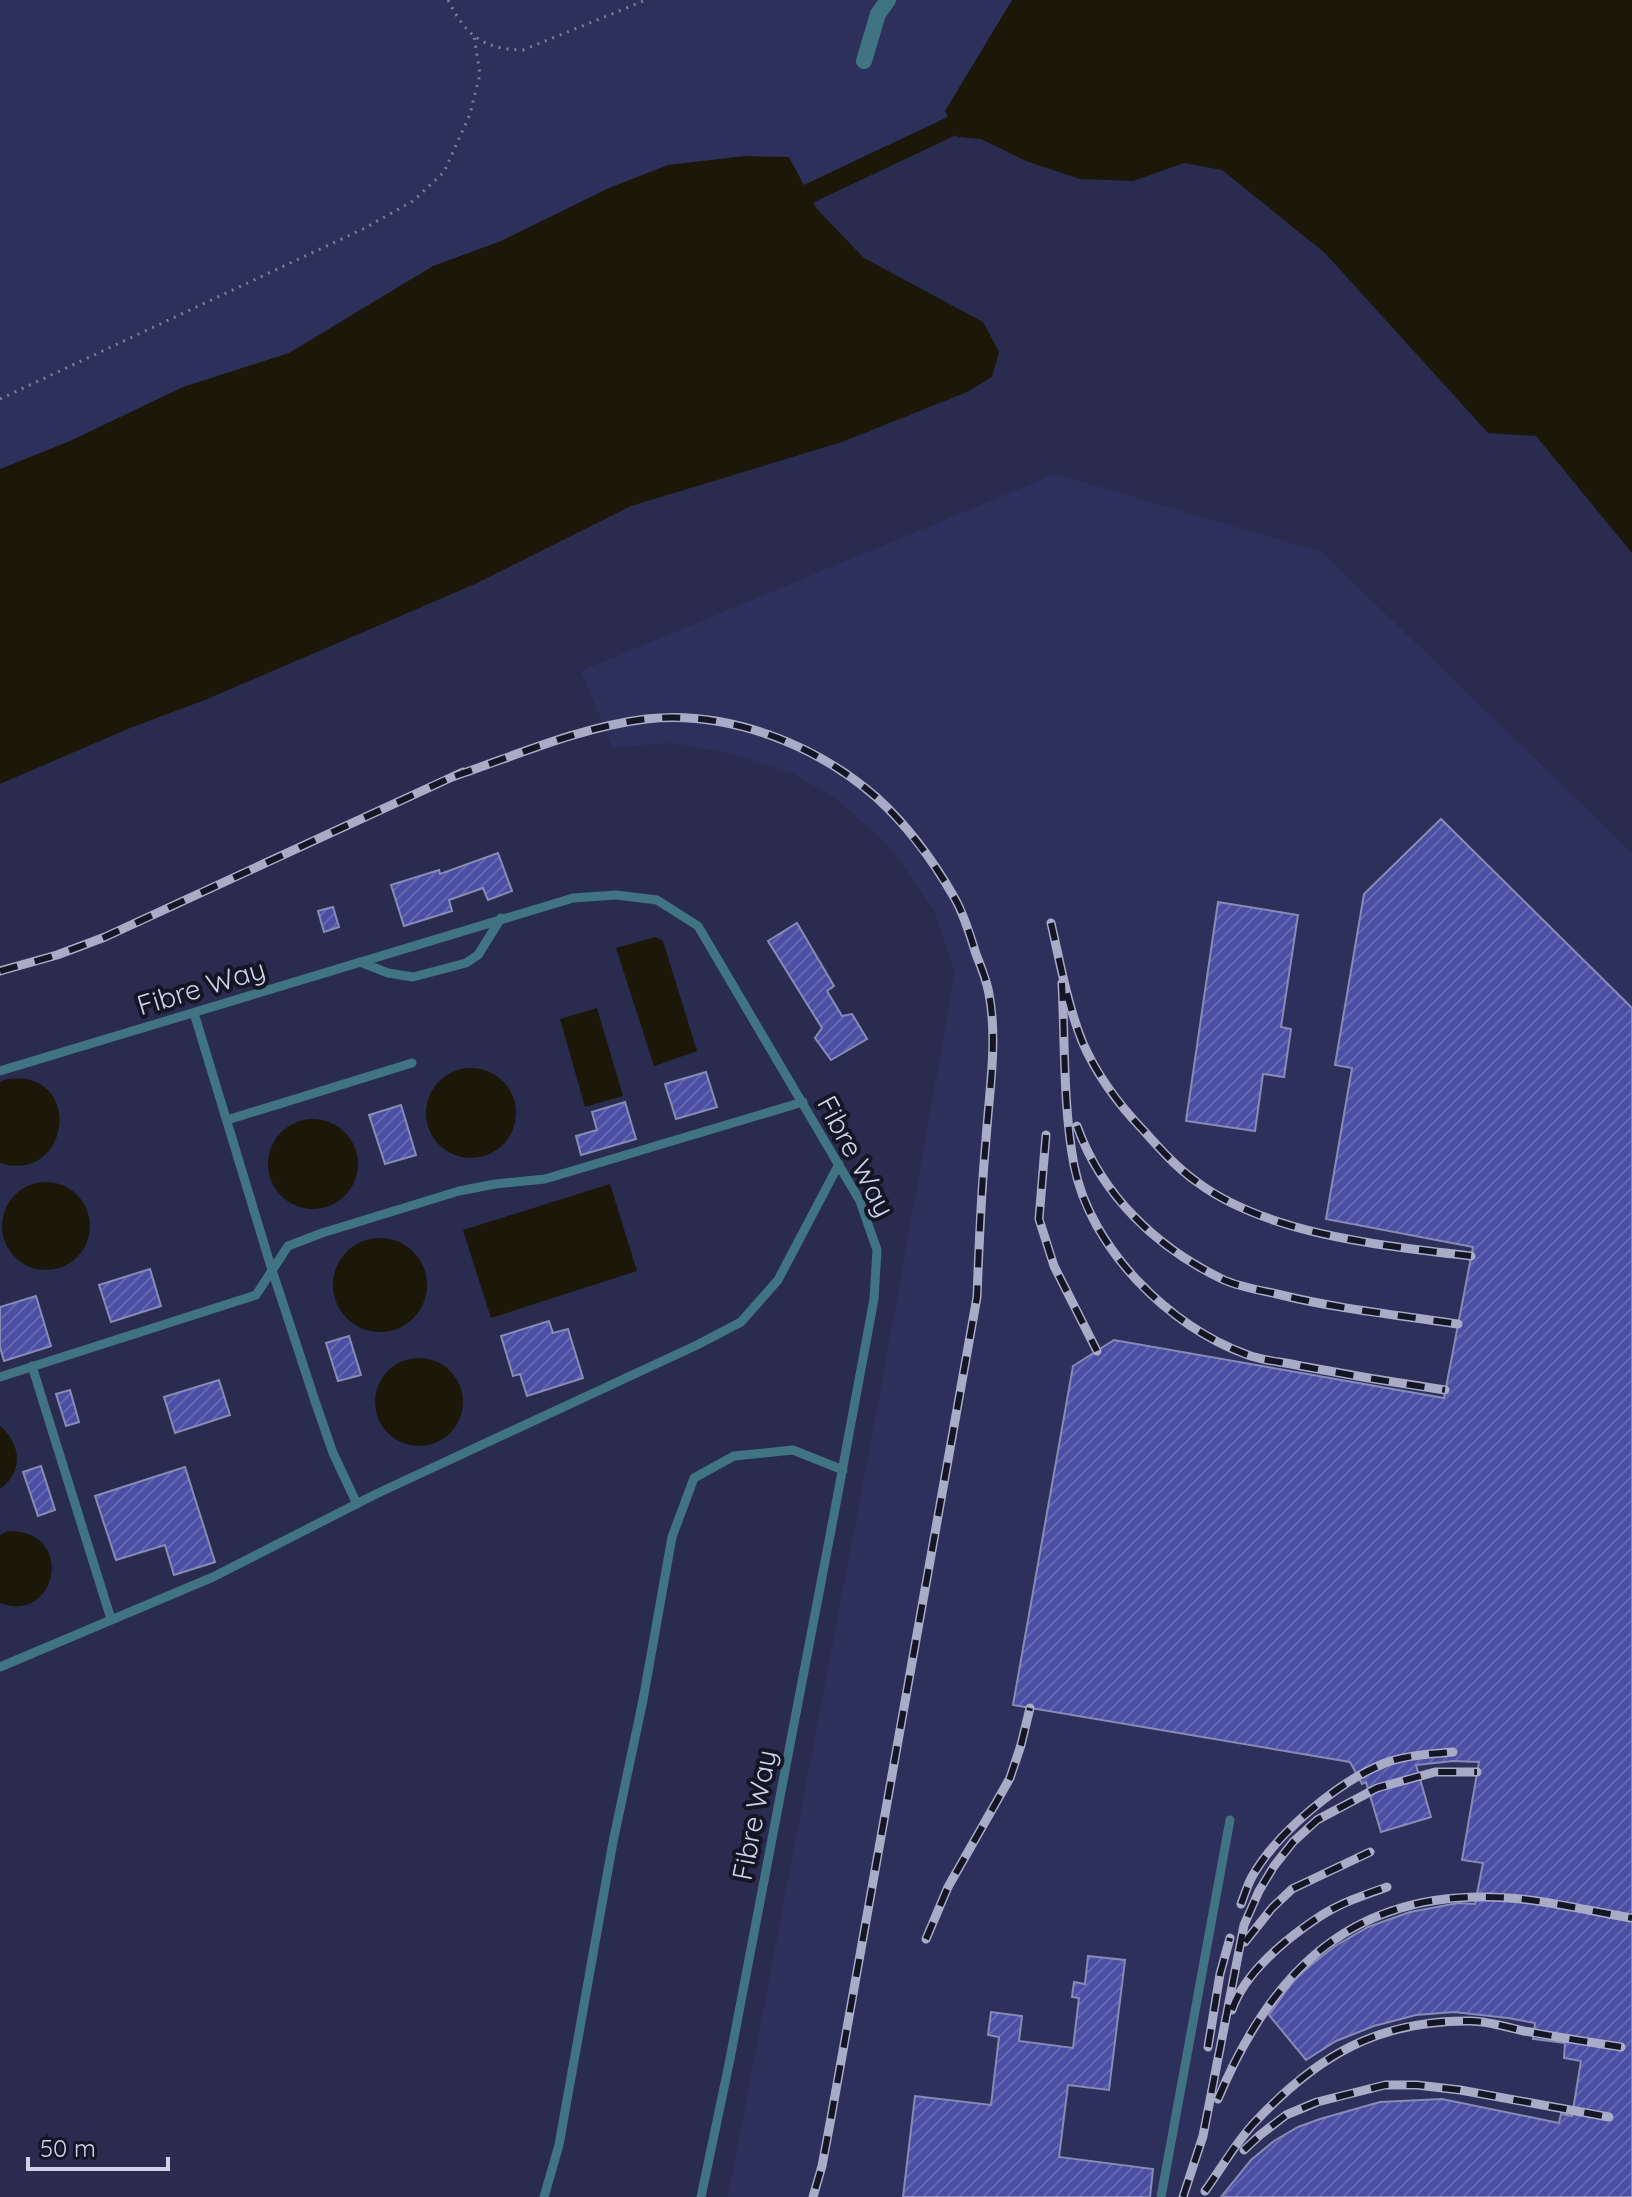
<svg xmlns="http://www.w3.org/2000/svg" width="1632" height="2197" font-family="Quicksand,sans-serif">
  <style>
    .built { fill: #2d305b }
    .water { fill: #1b1809 }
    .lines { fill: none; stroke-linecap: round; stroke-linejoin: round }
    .canal { stroke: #1b1809; stroke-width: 20 }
    .building { fill: url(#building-hatch); stroke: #868cb6; stroke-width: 2 }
    .path { stroke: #7a7e9b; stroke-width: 3; stroke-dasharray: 2 6; stroke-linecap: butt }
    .lane { stroke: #407483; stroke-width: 9 }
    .street { stroke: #407483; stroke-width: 16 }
    .rail-casing { stroke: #a8acc6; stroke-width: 9 }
    .rail { stroke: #141626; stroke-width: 6; stroke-dasharray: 18; stroke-linecap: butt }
    .labels { text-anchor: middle; stroke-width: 8; stroke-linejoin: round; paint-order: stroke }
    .street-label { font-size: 28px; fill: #cfd3ea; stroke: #141626 }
  </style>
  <defs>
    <pattern id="building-hatch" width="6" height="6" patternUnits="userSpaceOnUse" patternTransform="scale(2)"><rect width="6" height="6" fill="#4b4ea3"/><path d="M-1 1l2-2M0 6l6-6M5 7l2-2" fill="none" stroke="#6467b0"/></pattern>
  </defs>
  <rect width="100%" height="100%" fill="#292c4f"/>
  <g class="built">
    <path d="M0,0h1039l-110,138 -929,425z"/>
    <path d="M1055,474l267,78 310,301v1344h-904l155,-820 72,-404 -21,-63 -46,-65 -50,-45 -46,-27 -57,-19 -62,-11 -61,4 -31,-76z"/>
  </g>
  <g class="water">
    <path d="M1012,0h620v553l-96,-117 -48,-3 -163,-180 -103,-83 -38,-7 -51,18 -53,-2 -54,-18 -45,-22 -24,-2 -12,-26z"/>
    <path d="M744,156l45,1 27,51 48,50 119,64 16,30 -7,25 -25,15 -125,50 -211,64 -156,78 -270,116 -75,28 -130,56v-315l70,-28 113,-54 106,-34 144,-87 68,-25 108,-53 59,-23z"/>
    <path d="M655,937l8,4 34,110 -43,15 -38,-118z"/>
    <path d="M597,1008l26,88 -38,11 -25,-88z"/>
    <circle cx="471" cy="1113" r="45"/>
    <path d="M7,1079c6,0 13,-1 19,0 57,11 37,104 -26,84v-81z"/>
    <circle cx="313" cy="1164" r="45"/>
    <circle cx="46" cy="1226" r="44"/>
    <path d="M610,1184l27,87 -146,47 -28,-88z"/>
    <circle cx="380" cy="1285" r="47"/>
    <circle cx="419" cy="1402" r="44"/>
    <path d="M0,1426c21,17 24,46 0,63z"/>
    <path d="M7,1531c70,-2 50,94 -7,72v-68z"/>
  </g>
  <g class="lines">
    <path class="canal" d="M808,194l144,-68"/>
  </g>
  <g class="building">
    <path d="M1441,819l191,189v1189h-411l30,-37 23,-19 24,-14 22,-8 60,-17 62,-3 117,24 2,-9 11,2 9,-55 -17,-3 1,-15 -32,-4 2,-16 -27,-5 -54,-6 -38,3 -42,11 -38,15 -30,19 -37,-45 27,-38 39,-31 33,-19 42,-15 48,-9 17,1 8,-41 -21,-3 17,-98 -26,-1 -37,4 15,52 -50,15 -15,-50 -4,2 -12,-22 -337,-57 60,-339 41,-26 330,58 29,-151 -147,-28 26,-151 -17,-3 29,-171z"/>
    <path d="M498,853l14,38 -24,9 -5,-12 -34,12 3,11 -48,15 -13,-41 48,-15 1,4z"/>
    <path d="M1218,902l80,13 -17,112 10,2 -7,48 -21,-3 -8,57 -69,-10z"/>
    <path d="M333,907l6,20 -15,5 -6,-21z"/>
    <path d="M797,923l37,63 -7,5 15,25 10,-2 15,25 -36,21 -16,-22 7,-10 -54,-87z"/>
    <path d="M706,1072l11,35 -41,12 -11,-35z"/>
    <path d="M625,1102l11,37 -55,16 -5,-19 21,-6 -5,-18z"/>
    <path d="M401,1105l15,50 -31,9 -16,-49z"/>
    <path d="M150,1269l11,37 -50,16 -12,-37z"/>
    <path d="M36,1296l15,50 -47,15 -4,-14v-40z"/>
    <path d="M549,1321l4,12 15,-4 15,49 -56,18 -7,-22 -7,2 -12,-40z"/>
    <path d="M349,1336l12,39 -23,6 -12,-38z"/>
    <path d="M219,1380l11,35 -55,18 -11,-36z"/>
    <path d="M70,1390l9,32 -13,4 -10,-32z"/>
    <path d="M41,1466l14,44 -17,6 -15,-44z"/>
    <path d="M185,1467l30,95 -41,13 -9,-30 -49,15 -21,-64z"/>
    <path d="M1088,1956l37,4 -16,130 -41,-5 -9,72 94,12 -3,28h-247l12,-101 76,9 8,-68 -11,-2 3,-23 31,4 -3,25 54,7 6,-50 -7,-1 2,-15 11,2z"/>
  </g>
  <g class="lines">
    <g class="path">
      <path d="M448,0c18,36 35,49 75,50l123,-50"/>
      <path d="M0,399l365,-171 48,-27 31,-29 26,-58 10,-40 -6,-38"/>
    </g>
    <g class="lane">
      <path d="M360,962l28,11 25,4 53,-14 12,-8 23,-37"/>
      <path d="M194,1013l78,257 44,134 17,49 24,51"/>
      <path d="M0,1071l573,-173 43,-3 41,5 41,26 162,275 17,49 -3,49 -38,205 -107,560 -28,133"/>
      <path d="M227,1120l185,-57"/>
      <path d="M32,1366l79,253"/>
      <path d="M0,1377l256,-82 32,-49 34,-13 137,-42 36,-7 50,-5 258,-77"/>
      <path d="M0,1667l213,-90 163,-83 321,-149 44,-23 37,-42 61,-116"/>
      <path d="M544,2197l15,-52 54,-303 30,-142 29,-163 22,-59 40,-22 59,-6 50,20"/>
      <path d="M1161,2197l69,-377"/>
    </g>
    <path class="street" d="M864,61l14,-47 10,-14"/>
    <defs>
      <g id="rail">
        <path d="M455,776c62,-21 126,-49 191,-57 82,-9 169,25 230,78 30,27 58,65 78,100 10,17 16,38 22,57 5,13 11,27 13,40 9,47 0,98 -3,146 -5,52 -7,104 -9,157l-146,821 -9,48 -9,31"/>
        <path d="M1051,923c9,39 16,80 31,118 14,33 38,65 62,90 16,18 33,37 53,51 71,53 189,64 274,74"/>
        <path d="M0,971l57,-16 48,-18 358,-165"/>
        <path d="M1062,983c3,59 1,123 12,182 16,83 95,162 174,190 16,6 36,7 53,11 48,9 96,17 144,24"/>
        <path d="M1077,1126c25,70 80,122 147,154 16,7 36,10 53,14 60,15 121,21 181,30"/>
        <path d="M1046,1135l-7,84 15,47 43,85"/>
        <path d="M1241,1904c4,-10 7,-21 12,-29 25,-43 86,-94 132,-112 22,-8 45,-9 68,-11"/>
        <path d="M926,1939l22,-52 62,-109 11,-33 9,-37"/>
        <path d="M1245,1942l27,-34 20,-19 78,-37"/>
        <path d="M1232,2010c12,-37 55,-72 87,-93 21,-14 45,-22 68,-30"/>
        <path d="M1208,2047l12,-73 10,-36"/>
        <path d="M1218,2099c50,-120 126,-202 263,-202 50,-1 101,13 151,21"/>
        <path d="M1244,2150l16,-15 26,-20 31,-13 68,-17h32l43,5 149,27"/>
        <path d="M1205,2191c16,-22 31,-49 50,-69 62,-66 123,-102 215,-101 17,0 37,6 54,10 32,6 65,11 97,16"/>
        <path d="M1183,2197l20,-61 41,-211 15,-34 15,-25 19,-24 24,-22 60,-32 58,-16h42"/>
      </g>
    </defs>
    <use href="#rail" class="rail-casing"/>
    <use href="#rail" class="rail"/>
  </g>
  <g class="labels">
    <g class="street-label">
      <text transform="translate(201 987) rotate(-17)" y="10">Fibre Way</text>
      <text transform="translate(856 1156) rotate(62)" y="10">Fibre Way</text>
      <text transform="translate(754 1815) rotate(-79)" y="10">Fibre Way</text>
    </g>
  </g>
  <path d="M28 2157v12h140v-12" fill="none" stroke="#cfd3ea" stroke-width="4"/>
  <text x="40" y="2157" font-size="24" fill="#cfd3ea" stroke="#141626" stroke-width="6" paint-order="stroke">50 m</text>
</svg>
